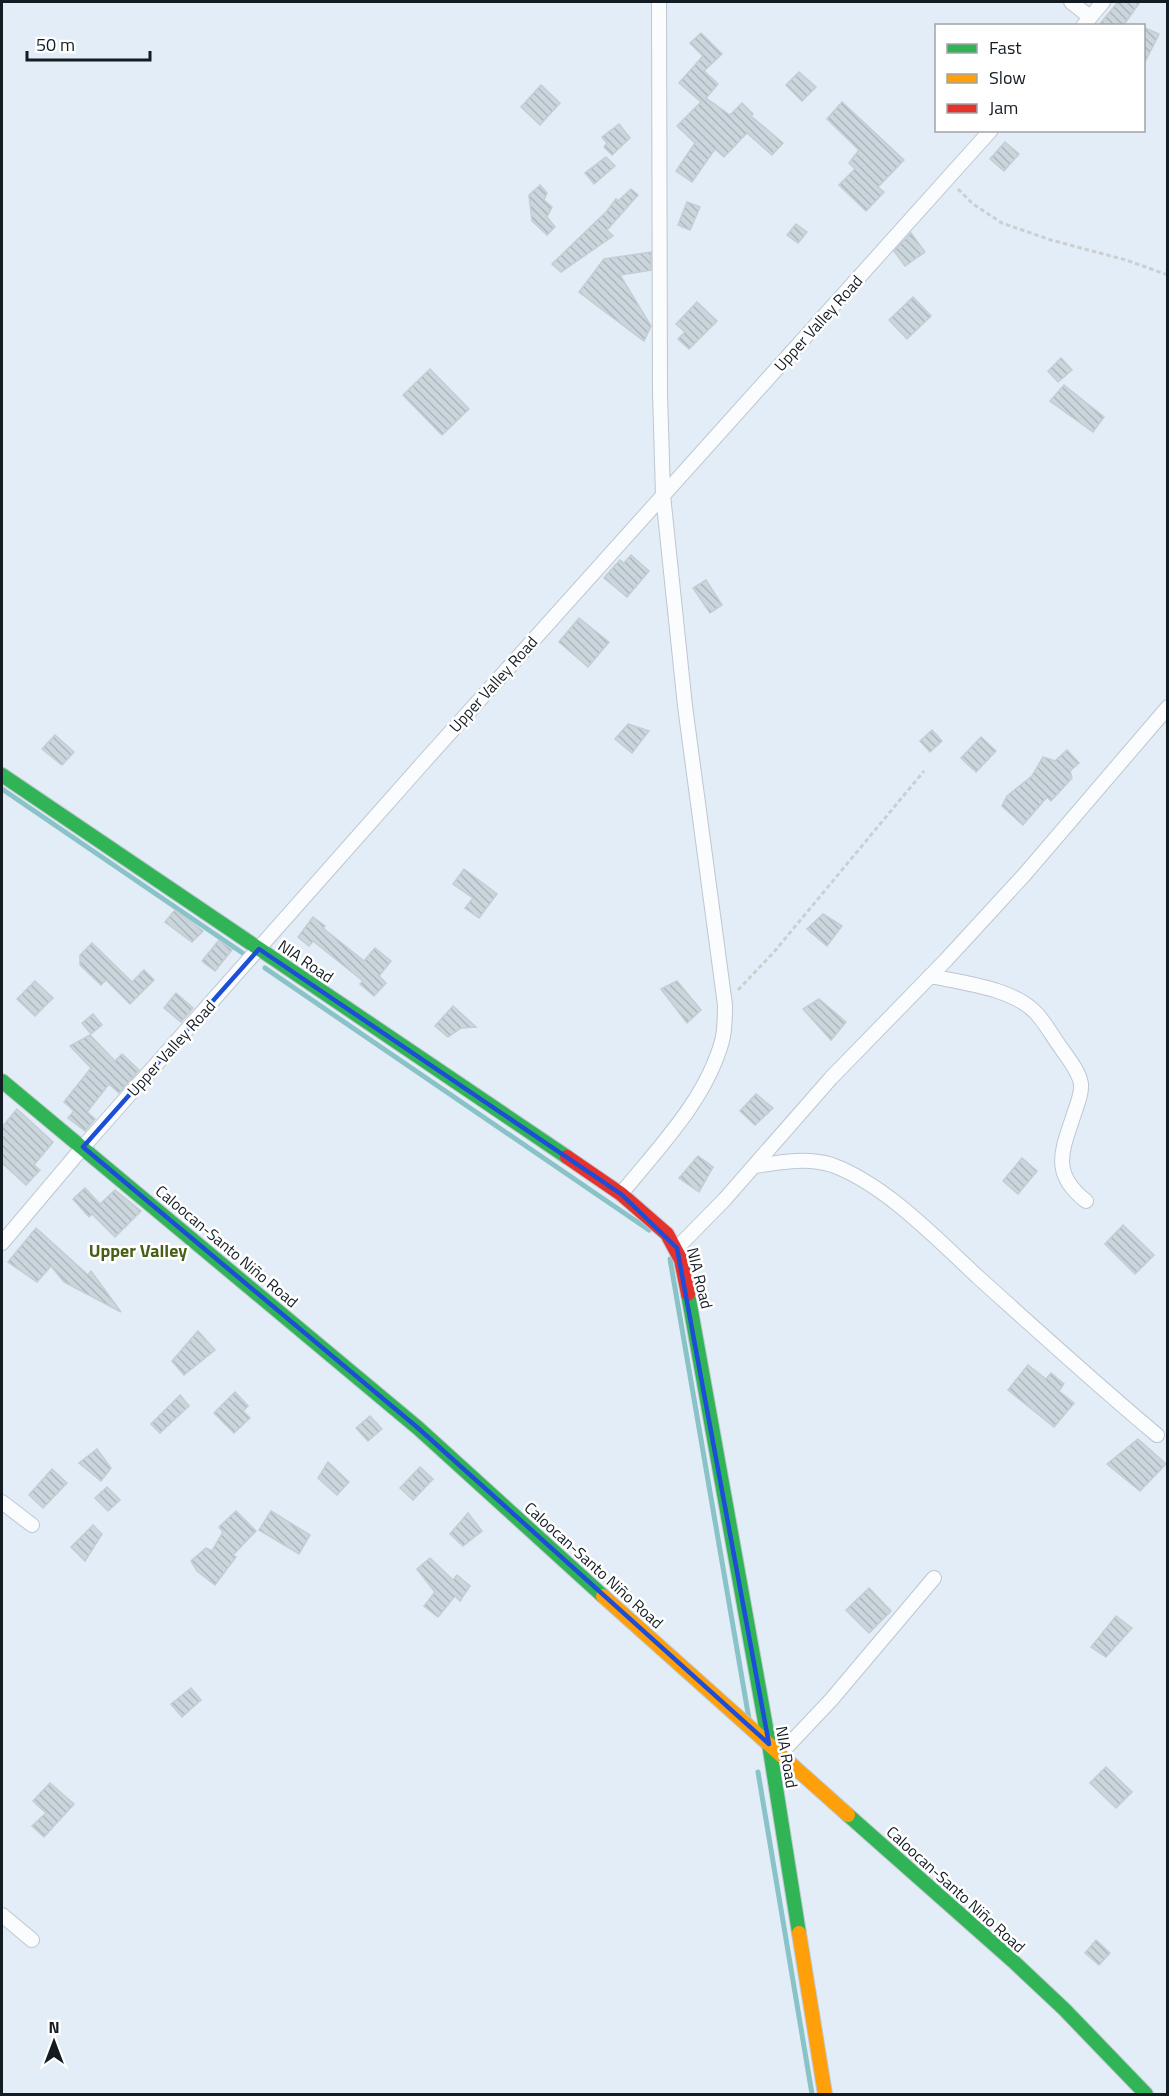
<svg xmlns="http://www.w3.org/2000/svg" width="1169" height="2096" font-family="'Titillium Web',sans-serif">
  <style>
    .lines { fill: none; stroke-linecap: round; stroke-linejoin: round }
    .stream { stroke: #89c3c8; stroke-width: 5 }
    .building { fill: url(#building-back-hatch); stroke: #c3cdd4; stroke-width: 1.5 }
    .street-casing { stroke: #bec7cf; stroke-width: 16 }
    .fast-casing { stroke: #bec7cf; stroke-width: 16 }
    .slow-casing { stroke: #bec7cf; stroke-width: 16 }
    .jam-casing { stroke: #bec7cf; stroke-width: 16 }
    .path { stroke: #cccfd2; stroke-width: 3; stroke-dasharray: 4.5 3; stroke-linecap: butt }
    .street { stroke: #fbfcfe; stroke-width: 14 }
    .fast { stroke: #30b455; stroke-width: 14 }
    .slow { stroke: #ff9f0a; stroke-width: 14 }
    .jam { stroke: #e5322d; stroke-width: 14 }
    .marked { fill: none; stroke: #1d4ed8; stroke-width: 4.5; stroke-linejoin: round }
    .labels { text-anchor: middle; stroke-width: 5; stroke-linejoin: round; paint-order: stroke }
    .street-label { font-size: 16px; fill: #141c23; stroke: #fff }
    .neighbourhood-label { font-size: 18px; font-weight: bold; fill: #485f17; stroke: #fff }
  </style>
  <defs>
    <pattern id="building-back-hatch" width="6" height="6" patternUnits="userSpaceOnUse" patternTransform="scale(1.5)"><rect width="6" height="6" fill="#cad5dc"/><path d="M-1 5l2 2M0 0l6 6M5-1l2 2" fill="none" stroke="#adb6bc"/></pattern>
  </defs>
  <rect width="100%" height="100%" fill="#e3edf7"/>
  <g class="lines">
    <g class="stream">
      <path d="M2,789l242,165"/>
      <path d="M265,968l384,262"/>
      <path d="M670,1259l79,460"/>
      <path d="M758,1772l54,322"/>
    </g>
  </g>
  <g class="building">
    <path d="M1118,2h22l-17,24h-25z"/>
    <path d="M1143,27l16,7 -16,32z"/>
    <path d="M701,33l21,21 -18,17 14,13 -12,14 24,17 12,-12 11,11 -2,2 32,27 -11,12 -25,-22 -23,24 -9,-8 -23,33 -16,-11 19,-28 -18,-17 24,-24 -22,-19 24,-27 -13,-13z"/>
    <path d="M799,72l17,15 -14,14 -16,-16z"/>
    <path d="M541,85l19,18 -20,22 -19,-18z"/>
    <path d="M842,102l62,58 -26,27 6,5 -18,19 -27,-26 16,-16 -6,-6 10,-13 -32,-31z"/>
    <path d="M619,124l11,14 -18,17 -8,-8 3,-4 -5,-6z"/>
    <path d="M1005,142l14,12 -15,17 -14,-12z"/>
    <path d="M606,157l9,9 -21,18 -9,-11z"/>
    <path d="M540,185l7,8 -3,7 8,7 -5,10 8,10 -8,8 -15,-14 -3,-26z"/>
    <path d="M631,189l7,6 -31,35 6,6 -52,36 -9,-8 54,-52 10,-13 2,2z"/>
    <path d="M687,202l13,5 -10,23 -12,-5z"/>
    <path d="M796,224l11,8 -9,11 -11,-8z"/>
    <path d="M911,233l14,19 -20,14 -11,-15z"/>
    <path d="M651,252v18l-31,5 31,51 -7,15 -65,-49 25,-33z"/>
    <path d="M913,297l18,19 -24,23 -18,-19z"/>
    <path d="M697,302l20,19 -28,28 -11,-10 7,-7 -9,-8z"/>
    <path d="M1061,358l11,12 -14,12 -10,-11z"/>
    <path d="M430,369l39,40 -27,26 -39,-40z"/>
    <path d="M1064,385l40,32 -11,15 -43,-31z"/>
    <path d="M631,555l18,16 -22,26 -23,-19 16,-18 4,3z"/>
    <path d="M706,580l16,25 -12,8 -17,-25z"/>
    <path d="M579,618l30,24 -21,25 -29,-25z"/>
    <path d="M628,724l21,7 -17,22 -17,-14z"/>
    <path d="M932,730l10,11 -12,11 -10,-11z"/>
    <path d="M55,735l19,17 -12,13 -20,-16z"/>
    <path d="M981,737l15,14 -20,21 -15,-14z"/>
    <path d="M1067,750l12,13 -9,8 2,7 -21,23 -4,-4 -24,28 -21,-19 5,-10 25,-20 11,-19 12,4z"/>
    <path d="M464,869l33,25 -18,24 -14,-10 8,-10 -20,-14z"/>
    <path d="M175,910l28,21 -11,11 -27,-20z"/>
    <path d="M823,914l19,12 -15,20 -20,-17z"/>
    <path d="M313,917l12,9 -2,2 41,33 11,-13 16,13 -12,15 7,7 -12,13 -14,-12 3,-3 -50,-40 -4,5 -11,-9z"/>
    <path d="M219,940l13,10 -17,21 -13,-10z"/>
    <path d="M92,943l40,39 12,-12 10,10 -24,24 -24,-24 -5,5 -21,-20v-10z"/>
    <path d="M35,981l18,17 -18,18 -18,-17z"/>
    <path d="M677,981l24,29 -14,13 -26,-34z"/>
    <path d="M176,993l17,15 -12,14 -17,-14z"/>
    <path d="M819,999l27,23 -15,18 -28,-31z"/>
    <path d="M453,1006l23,21 -15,1 -13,9 -13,-11z"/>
    <path d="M93,1014l9,11 -11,9 -9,-11z"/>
    <path d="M90,1035l25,26 7,-7 17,16 -20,23 -10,-9 -22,28 8,7 -10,12 -17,-13 6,-7 -10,-9 27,-34 -21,-22z"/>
    <path d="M756,1094l17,14 -18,17 -15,-14z"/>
    <path d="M17,1109l36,33 -19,23 6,5 -14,15 -24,-22v-36z"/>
    <path d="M698,1156l15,11 -14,25 -20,-14z"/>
    <path d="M1022,1158l15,13 -19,23 -15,-13z"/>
    <path d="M85,1188l15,16 15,-14 26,21 -26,26 -23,-23 -3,3 -16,-18z"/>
    <path d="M1123,1225l31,30 -19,19 -30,-30z"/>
    <path d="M36,1228l52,47 3,-4 30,41 -57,-30 -13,-16 -14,16 -29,-20z"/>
    <path d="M198,1331l17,19 -31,25 -12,-14z"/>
    <path d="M1028,1365l18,14 5,-6 13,11 -5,7 15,12 -20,24 -46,-37z"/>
    <path d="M235,1392l13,14 -5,5 7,7 -16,15 -20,-20z"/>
    <path d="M180,1395l9,11 -29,27 -9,-9z"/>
    <path d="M370,1416l12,13 -14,12 -12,-13z"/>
    <path d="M1138,1439l28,25 -26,27 -33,-27z"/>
    <path d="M97,1449l14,19 -10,13 -22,-18z"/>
    <path d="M328,1462l21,20 -12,13 -19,-17z"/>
    <path d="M420,1467l13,12 -20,21 -13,-12z"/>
    <path d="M52,1469l15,14 -24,25 -14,-13z"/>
    <path d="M107,1487l13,13 -12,11 -13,-13z"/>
    <path d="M236,1511l20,20 -23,24 3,2 -21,28 -18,-14 -6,-10 15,-13 6,3 11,-19 -4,-5z"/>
    <path d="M271,1511l39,24 -11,19 -40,-24z"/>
    <path d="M468,1513l14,18 -19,15 -13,-12z"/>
    <path d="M93,1525l9,9 -17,27 -14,-14z"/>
    <path d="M430,1558l23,22 4,-5 13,11 -10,15 -5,-5 -17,21 -14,-11 11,-14 -18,-23z"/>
    <path d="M869,1588l22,23 -22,22 -23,-23z"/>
    <path d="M1116,1616l16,12 -26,29 -15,-10z"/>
    <path d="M191,1688l10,12 -19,17 -11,-13z"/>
    <path d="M1106,1767l26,25 -16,16 -26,-25z"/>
    <path d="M50,1783l24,21 -30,33 -12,-11 14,-13 -13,-12z"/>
    <path d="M1096,1940l14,13 -11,12 -14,-12z"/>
  </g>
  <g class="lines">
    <defs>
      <g id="street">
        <path d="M1071,2l19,15"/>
        <path d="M1083,26l20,-24"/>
        <path d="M930,976c32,7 84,12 107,38 9,10 16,23 24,34 7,10 18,23 20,36 1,9 -3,18 -6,27 -12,38 -26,61 11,90"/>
        <path d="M755,1166c25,-4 53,-9 77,-1 53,19 106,75 147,113 59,53 117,106 178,157"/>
        <path d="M621,1194c37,-46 85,-94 101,-153 3,-11 3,-24 3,-36l-40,-299 -22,-211 -3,-102 -1,-391"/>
        <path d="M2,1243l81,-96 339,-383 569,-634"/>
        <path d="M677,1248l48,-49 106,-121 115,-118 79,-86 143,-167"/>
        <path d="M2,1502l30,23"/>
        <path d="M780,1754l51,-54 103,-122"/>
        <path d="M2,1915l30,25"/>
      </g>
      <g id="fast">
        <path d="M2,775l565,382"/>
        <path d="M2,1081l416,347 185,168"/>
        <path d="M688,1294l81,450 30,189"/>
        <path d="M848,1815l165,146 51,48 82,85"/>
      </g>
      <g id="slow">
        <path d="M603,1596l245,219"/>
        <path d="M799,1933l26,161"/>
      </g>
      <path id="jam" d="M567,1157l54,37 46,40 14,26 7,34"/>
    </defs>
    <use href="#street" class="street-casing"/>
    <use href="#fast" class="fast-casing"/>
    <use href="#slow" class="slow-casing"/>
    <use href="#jam" class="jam-casing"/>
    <g class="path">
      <path d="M958,189l15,15 29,19 49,17 75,20 42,15"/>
      <path d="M738,990l36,-38 150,-181"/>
    </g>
    <use href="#street" class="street"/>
    <use href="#fast" class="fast"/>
    <use href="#slow" class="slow"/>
    <use href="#jam" class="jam"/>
  </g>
  <path class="marked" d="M259,949l362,245 56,54 92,496 -351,-316 -335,-281z"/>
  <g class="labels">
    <g class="street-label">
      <text transform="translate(818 323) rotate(-48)" y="6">Upper Valley Road</text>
      <text transform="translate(493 684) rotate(-48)" y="6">Upper Valley Road</text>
      <text transform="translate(306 961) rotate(34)" y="6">NIA Road</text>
      <text transform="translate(171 1048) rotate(-48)" y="6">Upper Valley Road</text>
      <text transform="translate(227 1246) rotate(40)" y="6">Caloocan-Santo Niño Road</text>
      <text transform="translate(700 1278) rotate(76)" y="6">NIA Road</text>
      <text transform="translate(594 1565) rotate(42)" y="6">Caloocan-Santo Niño Road</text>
      <text transform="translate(787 1757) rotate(80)" y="6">NIA Road</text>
      <text transform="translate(956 1889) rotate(42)" y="6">Caloocan-Santo Niño Road</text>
    </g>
    <g class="neighbourhood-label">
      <text x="138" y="1257">Upper Valley</text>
    </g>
  </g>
  <rect width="1169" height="2096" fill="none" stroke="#141c23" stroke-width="6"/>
  <rect x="935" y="24" width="210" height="108" fill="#ffffff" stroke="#a1a4a7" stroke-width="1.5"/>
  <rect x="947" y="44" width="30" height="9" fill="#30b455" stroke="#a1a4a7" stroke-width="1.5"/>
  <text x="989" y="54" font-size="18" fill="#141c23">Fast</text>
  <rect x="947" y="74" width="30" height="9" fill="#ff9f0a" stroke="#a1a4a7" stroke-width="1.5"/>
  <text x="989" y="84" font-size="18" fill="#141c23">Slow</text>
  <rect x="947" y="104" width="30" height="9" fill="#e5322d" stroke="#a1a4a7" stroke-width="1.5"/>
  <text x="989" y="114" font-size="18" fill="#141c23">Jam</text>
  <g transform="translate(54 2042)" stroke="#ffffff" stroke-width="4.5" paint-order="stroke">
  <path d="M0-4.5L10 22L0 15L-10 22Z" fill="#141c23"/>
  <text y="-9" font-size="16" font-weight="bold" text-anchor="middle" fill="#141c23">N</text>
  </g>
  <path d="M27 51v9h123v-9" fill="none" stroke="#141c23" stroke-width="3"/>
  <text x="36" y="51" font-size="18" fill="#141c23" stroke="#ffffff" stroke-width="4.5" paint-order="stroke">50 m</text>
</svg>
